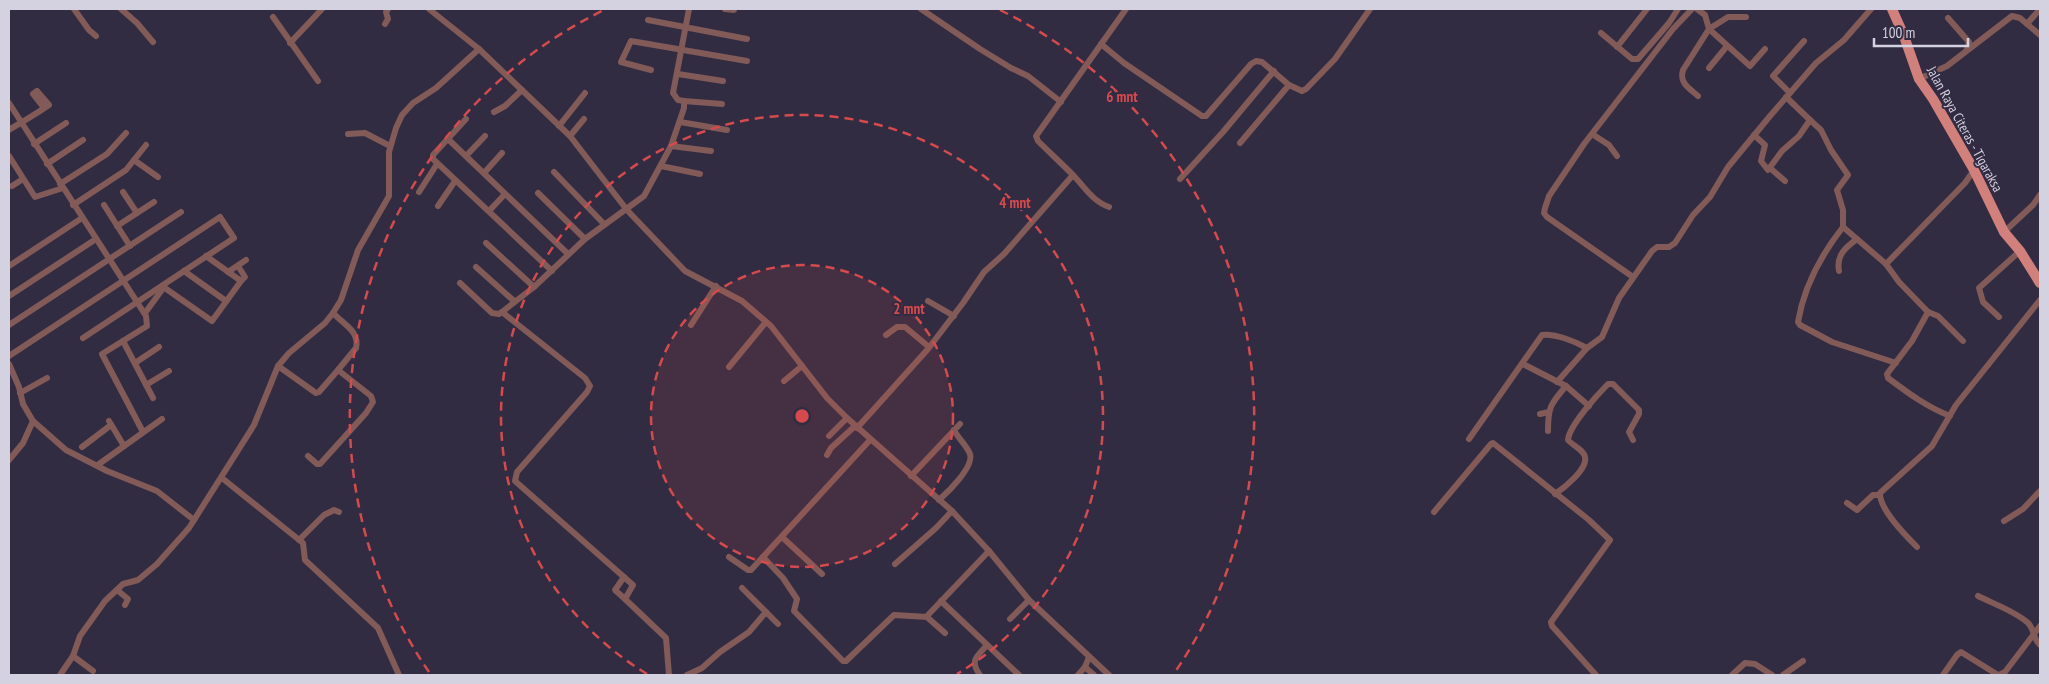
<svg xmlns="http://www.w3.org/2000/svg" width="2049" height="684" font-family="'PT Sans Narrow',sans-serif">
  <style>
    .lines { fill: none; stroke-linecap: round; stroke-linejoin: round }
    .minor { stroke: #825a57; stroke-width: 6 }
    .primary { stroke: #d2807c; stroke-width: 10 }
    .ring { fill: none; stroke: #d64a4d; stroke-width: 2.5; stroke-dasharray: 9 6 }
    .labels { text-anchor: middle; stroke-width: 4; stroke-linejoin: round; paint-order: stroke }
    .street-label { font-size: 14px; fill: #d4d1e0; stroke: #322c43 }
    .centre { fill: #d64a4d; stroke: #322c43; stroke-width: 2.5 }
    .ring-label { font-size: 15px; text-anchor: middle; font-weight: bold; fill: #d64a4d; stroke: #322c43; stroke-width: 4; stroke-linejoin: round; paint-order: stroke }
  </style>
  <rect width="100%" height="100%" fill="#322c43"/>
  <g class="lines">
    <g class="minor">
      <path d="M74,9l15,21 7,6"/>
      <path d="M121,9l16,14 16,19"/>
      <path d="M429,9l50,40 91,87 57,74 58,61 57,30 29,25 56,72 20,20 105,93 37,40 40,49 80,75"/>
      <path d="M725,9l9,1"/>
      <path d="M921,9l59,40 31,19 17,8 33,26"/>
      <path d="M1697,9l8,6 4,14 41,37 15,-17"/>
      <path d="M273,17l45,64"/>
      <path d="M1948,18l21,24 -2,7"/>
      <path d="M648,20l99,19"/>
      <path d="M385,24l3,-5 -2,-7 2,-3"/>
      <path d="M2027,24l13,-15"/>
      <path d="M1601,33l31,26h6l31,-36 9,-14"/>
      <path d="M290,43l32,-34"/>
      <path d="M1101,44l23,19 78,53h4l45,-52 5,-3 6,1 27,23 -49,58"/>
      <path d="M1617,47l30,-38"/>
      <path d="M1709,68l18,-22"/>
      <path d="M651,70l-30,-8 10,-21 116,20"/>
      <path d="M678,74l45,7"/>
      <path d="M1919,79l28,-13 65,-50 8,2 20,17"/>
      <path d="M1289,85l13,6 4,-2 29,-30 35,-50"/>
      <path d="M1790,93l-17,-17 31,-35"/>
      <path d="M1698,96c-9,-8 -19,-13 -15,-26l26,-41 19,-12h18"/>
      <path d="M684,101l38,3"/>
      <path d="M9,103l137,213 1,10 -45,28 41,78"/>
      <path d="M494,112l11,-6 17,-16"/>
      <path d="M466,119l-33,36v4l119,112"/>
      <path d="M1810,120l11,10 10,20 17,25 -11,15 6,20v17l43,37 13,18 29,30 10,4 25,25"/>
      <path d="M680,122l47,8"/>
      <path d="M559,126l26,-33"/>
      <path d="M9,130c13,-8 27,-16 40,-25l-12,-14 -4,3 11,14"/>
      <path d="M348,134l17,-1 25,13"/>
      <path d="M1592,134l17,11 8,11"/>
      <path d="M1754,135l11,10 -4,16 7,9 14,-19 17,-15 11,-16 -24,-23"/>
      <path d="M570,136l14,-17"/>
      <path d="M448,139l120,115"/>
      <path d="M34,144l32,-21"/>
      <path d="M671,146l40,5"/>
      <path d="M9,156l26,41 28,-9"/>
      <path d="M466,156l19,-20"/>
      <path d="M134,160l24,17"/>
      <path d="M47,164l36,-24"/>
      <path d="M661,166l39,8"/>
      <path d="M1770,168l15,13"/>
      <path d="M554,172l50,52"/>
      <path d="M484,173l18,-20"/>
      <path d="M1180,179l43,-47 51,-61"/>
      <path d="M60,184l47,-30 19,-21"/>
      <path d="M12,186l11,-7"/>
      <path d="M123,192l14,21"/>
      <path d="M419,192l18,-28"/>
      <path d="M538,193l47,46"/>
      <path d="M73,205l53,-35 20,-25"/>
      <path d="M104,205l26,41"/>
      <path d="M438,206l17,-25"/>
      <path d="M1109,207c-17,-6 -25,-21 -37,-33 -11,-11 -23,-22 -34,-33l-2,-5 90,-127"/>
      <path d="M489,211l16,-17"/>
      <path d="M117,226l37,-24"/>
      <path d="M1843,227c-22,28 -39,59 -45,95l2,3 32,17 64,21"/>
      <path d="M2004,232l29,-27 7,-10"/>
      <path d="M486,243l48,44"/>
      <path d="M1886,264l79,-81 9,-13"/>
      <path d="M9,266l73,-48"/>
      <path d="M238,266l7,11 -4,4"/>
      <path d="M476,267l38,34"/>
      <path d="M184,271l42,30"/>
      <path d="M1839,271c-3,-16 7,-24 18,-32"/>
      <path d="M228,272l18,-12"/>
      <path d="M1633,277l-86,-60 -3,-4 1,-5 4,-12 35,-52 89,-115 19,-20"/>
      <path d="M460,283l32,30 7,1 3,-2"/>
      <path d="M162,286l50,35 29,-40 -35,-25"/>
      <path d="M9,296l87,-57"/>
      <path d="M928,301l26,15"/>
      <path d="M1928,312l-16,29 -25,33 1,4c20,15 39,29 62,38"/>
      <path d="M145,313l19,-26"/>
      <path d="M1999,317l-16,-15 -4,-14 41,-37"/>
      <path d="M9,325l172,-113"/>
      <path d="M691,325l25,-39"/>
      <path d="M886,335l11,-8h8l24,20"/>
      <path d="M123,341l30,57"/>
      <path d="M9,356l211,-139 14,21 -151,100"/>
      <path d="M135,363l24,-16"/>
      <path d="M9,364l10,23 4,17 10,17 33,29 41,21 50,20 37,29"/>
      <path d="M1523,364l43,22 23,20"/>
      <path d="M278,366l38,27 3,-1 19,-22"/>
      <path d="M729,367l37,-45"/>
      <path d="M784,381l18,-15"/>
      <path d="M1557,382l30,-34 15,-11 17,-39 33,-47 5,-4h12l6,-4 18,-28 17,-18 18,-30 42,-51 46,-53 28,-23 27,-31"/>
      <path d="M146,385l23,-14"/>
      <path d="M20,393l27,-15"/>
      <path d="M1540,414l9,-2"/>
      <path d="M109,421l15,25"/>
      <path d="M857,428l71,-79 35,-46 21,-31 20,-18 69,-79"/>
      <path d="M1548,431c0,-25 3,-27 18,-45"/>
      <path d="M829,436l18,-18"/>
      <path d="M1469,439l73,-104c13,-2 34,7 45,13"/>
      <path d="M82,447l29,-22"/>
      <path d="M827,455l4,-7 24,-22"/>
      <path d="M308,456l9,8h3l46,-51 7,-11 -2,-6 -33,-26 18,-22c4,-17 -13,-24 -23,-35"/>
      <path d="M9,460l14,-17 10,-22"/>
      <path d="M99,464l63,-45"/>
      <path d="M911,476l49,-52"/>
      <path d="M222,478l81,65 2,17 73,68 21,47"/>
      <path d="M1555,494c9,-6 33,-25 30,-37 -1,-7 -13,-12 -17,-17 1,-14 29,-45 40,-56h5l26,26v4l-10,18 4,8"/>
      <path d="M939,500c9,-8 35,-33 31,-46 -3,-8 -12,-16 -16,-24"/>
      <path d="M1847,503l10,7 16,-15h7"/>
      <path d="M1434,512l57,-68 2,-1 96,77 21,20 -59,82 1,4 44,49"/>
      <path d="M2004,521l19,-12 17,-18"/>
      <path d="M782,537l40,37"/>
      <path d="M299,540l25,-25 10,-5 5,2"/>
      <path d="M1917,547c-11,-11 -38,-38 -37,-54l52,-47 24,-41 84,-105"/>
      <path d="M729,557l19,13h3l119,-130"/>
      <path d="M763,557l20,21 14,21 -3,12 49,50h3l48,-46 34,2"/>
      <path d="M895,564l41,-36 16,-17"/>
      <path d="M624,577l-9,13 10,9"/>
      <path d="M742,588l36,36"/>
      <path d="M117,590l11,9 -3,6"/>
      <path d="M1978,596c16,8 36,15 49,26 8,6 5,16 13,23"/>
      <path d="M941,601l78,74"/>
      <path d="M1010,619l19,-19"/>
      <path d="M945,633l-17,-15v-3l61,-64"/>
      <path d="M73,656l20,15"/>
      <path d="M1089,657l-4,10 9,8"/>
      <path d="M60,675l13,-19 7,-20 25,-35 18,-17 15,-4 19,-16 32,-36 65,-103 24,-59 11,-13 36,-30 8,-10 8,-13 17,-50 31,-54v-44l7,-24 6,-13 11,-12 23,-15 43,-39"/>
      <path d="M669,675l-3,-37 -41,-39 8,-14 -118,-104 2,-9 70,-80 3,-6 -5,-8 -83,-66 32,-25 51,-48 59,-43 27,-50 13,-38v-7l-6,-1 -5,-7 16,-84"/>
      <path d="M687,675l15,-7 18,-16 29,-20 17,-20"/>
      <path d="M980,675c-11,-15 -3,-18 7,-30"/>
      <path d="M1078,675l7,-8"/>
      <path d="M1732,675l13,-12 10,1 17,11"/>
      <path d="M1783,675l20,-14"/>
      <path d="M1943,675l14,-20 4,-3 37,23"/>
      <path d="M1999,675l6,-3 35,-46"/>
    </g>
    <path class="primary" d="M1892,9l12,27 15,43 14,20 41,71 30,62 16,19 20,32"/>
  </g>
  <circle cx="802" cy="416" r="151" fill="#d64a4d" fill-opacity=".12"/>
  <g class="ring">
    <circle cx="802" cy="416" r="151"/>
    <path d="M647 674A301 301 0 1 1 957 674"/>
    <path d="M429 672A452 452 0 0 1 604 10M1000 10A452 452 0 0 1 1175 672"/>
  </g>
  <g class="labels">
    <g class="street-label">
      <text transform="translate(1965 129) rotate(61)" y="5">Jalan Raya Citeras - Tigaraksa</text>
    </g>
  </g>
  <circle cx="802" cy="416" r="8" class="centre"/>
  <g class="ring-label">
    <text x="1122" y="102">6 mnt</text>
    <text x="1015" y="208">4 mnt</text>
    <text x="909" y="314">2 mnt</text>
  </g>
  <rect width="2049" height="684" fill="none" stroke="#d4d1e0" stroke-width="20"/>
  <path d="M1874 38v8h94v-8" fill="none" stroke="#d4d1e0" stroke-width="2.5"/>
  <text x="1882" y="38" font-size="15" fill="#d4d1e0" stroke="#322c43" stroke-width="4" paint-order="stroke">100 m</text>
</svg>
